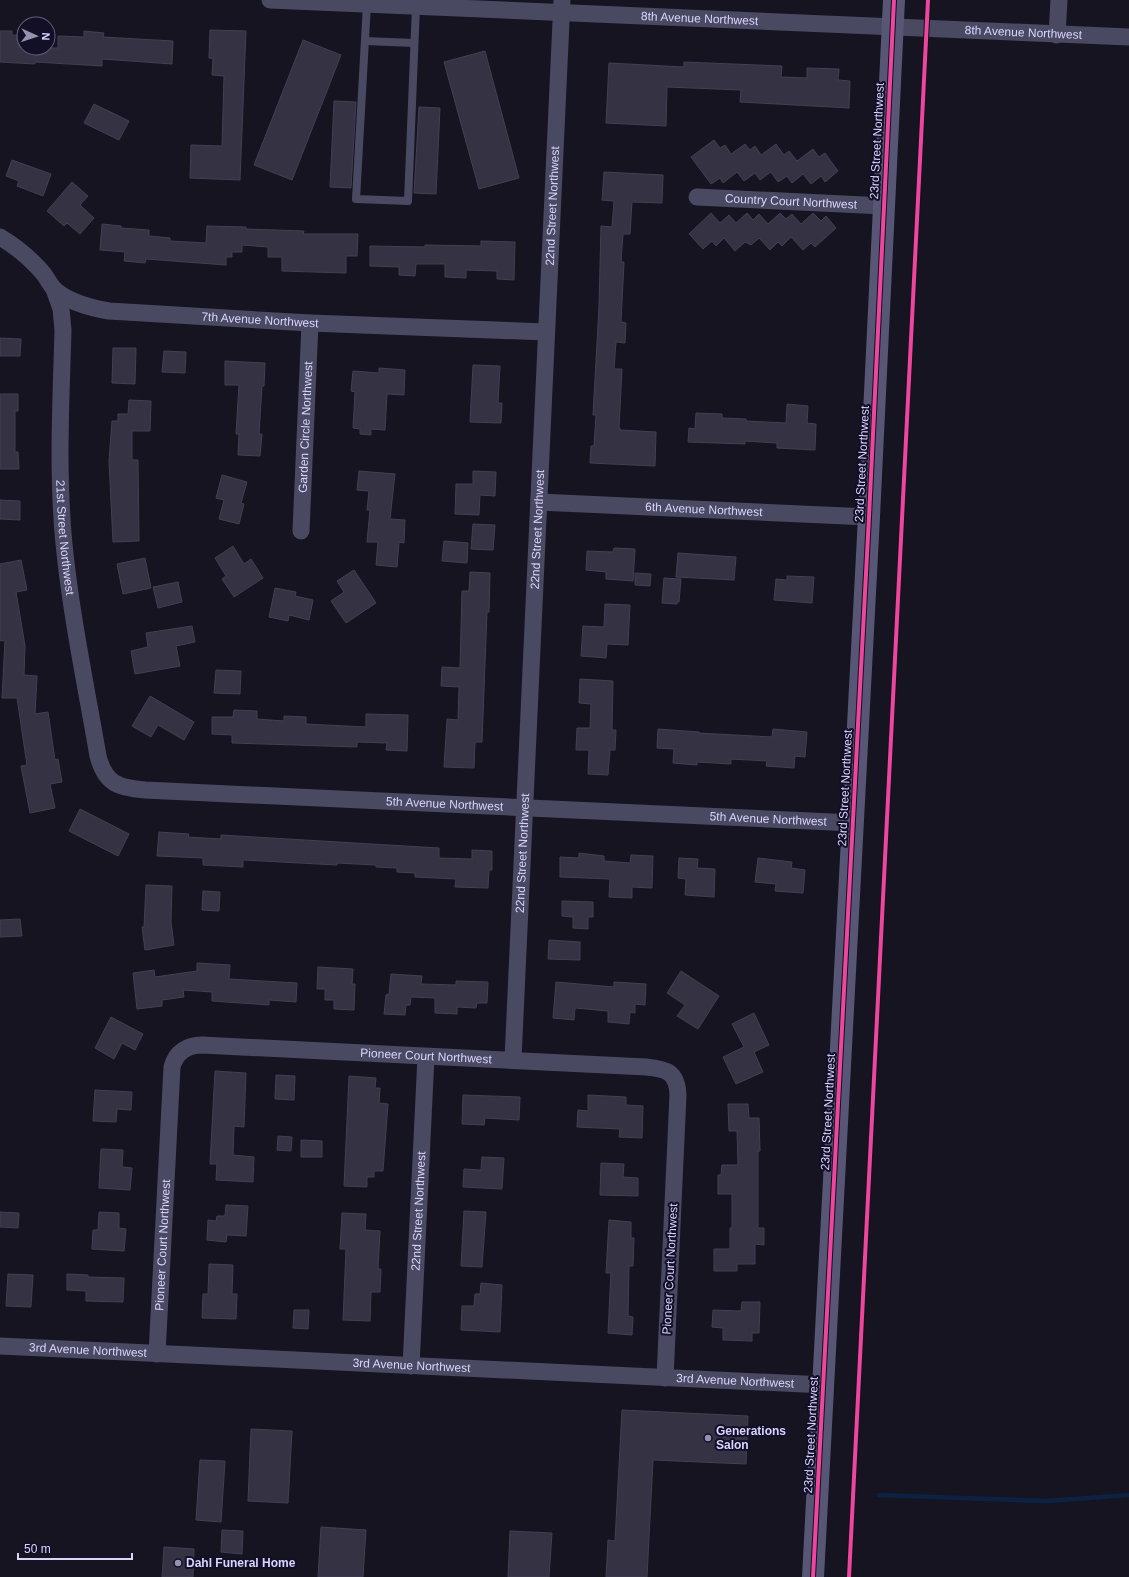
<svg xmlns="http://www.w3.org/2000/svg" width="1129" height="1577" font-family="Helvetica,sans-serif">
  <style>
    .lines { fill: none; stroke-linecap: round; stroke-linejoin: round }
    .stream { stroke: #0d2144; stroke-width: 4.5 }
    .building { fill: #343243; stroke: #433f54 }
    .lane { stroke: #4a4962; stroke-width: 8 }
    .street { stroke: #4a4962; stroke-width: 17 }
    .secondary { stroke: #575674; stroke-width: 22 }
    .cycleway-casing { stroke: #130f26; stroke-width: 6 }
    .cycleway { stroke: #ed469a; stroke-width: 4 }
    .poi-dot { fill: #9591b1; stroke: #130f26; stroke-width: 1.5 }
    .labels { text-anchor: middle; stroke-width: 4; stroke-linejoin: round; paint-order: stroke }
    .street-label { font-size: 12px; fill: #d9d4ff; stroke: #130f26 }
    .poi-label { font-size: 12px; font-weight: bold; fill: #d9d4ff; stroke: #130f26; text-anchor: start }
  </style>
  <rect width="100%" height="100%" fill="#161421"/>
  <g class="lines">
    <path class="stream" d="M879,1495l168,6 82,-6"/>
  </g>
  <g class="building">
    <path d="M210,30l36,1 -6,149 -50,-2 1,-33 31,1 2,-70 -12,-1 1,-16 -4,-1z"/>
    <path d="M0,31h12v4l12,1v12h34v-12l26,1v-6l20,2 -1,4 70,4 -1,23 -70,-5v7l-67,-4v2l-35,-2z"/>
    <path d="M303,40l38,15 -49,125 -38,-15z"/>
    <path d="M485,51l34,127 -40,11 -35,-127z"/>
    <path d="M684,62l98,4 -1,11 26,1v-10l32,1 -1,11 12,1 -1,27 -109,-6 1,-12 -74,-3 -1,39 -60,-3 3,-60 75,4z"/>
    <path d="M334,101l22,1 -5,86 -21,-1z"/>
    <path d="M94,104l35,17 -10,19 -35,-17z"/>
    <path d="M419,107l21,1 -4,86 -22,-1z"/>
    <path d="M714,140l6,8 5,-3 6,9 14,-10 5,6 5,-4 6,9 15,-11 8,11 5,-4 8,10 16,-12 6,8 6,-4 13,18 -13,11 -4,-6 -10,8 -8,-10 -11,9 -5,-7 -9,6 -7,-10 -11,8 -5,-7 -11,8 -7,-9 -14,11 -3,-5 -9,6 -20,-27z"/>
    <path d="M12,160l39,14 -8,22 -26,-10 2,-5 -13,-5z"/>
    <path d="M604,172l59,3 -1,28 -30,-1 -2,32h-7l-2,28h3l-3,60 5,1 -1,20 -9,-1 -2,27h8l-3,59h1v2l36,2 -1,34 -65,-3 1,-17h3l2,-31h-3l6,-108 2,-81 11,1 2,-26 -12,-1z"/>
    <path d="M72,182l16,14 -8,9 14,13 -14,16 -13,-11 -3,3 -17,-15z"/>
    <path d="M711,213l9,10 9,-8 7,8 11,-10 6,7 6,-6 9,10 12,-11 6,6 6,-5 9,10 12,-11 8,8 5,-5 10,12 -21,19 -4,-4 -8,7 -12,-13 -9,9 -4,-4 -8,8 -11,-12 -8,7 -6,-3 -10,9 -11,-13 -8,8 -4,-5 -9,8 -14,-15z"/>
    <path d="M102,224l19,2v2l28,2v6l21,2v3l36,2 1,-17 39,1v2l58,2 -1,3h55l-1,22h-11v17l-64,-2v-14h-14v-10l-26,-2v7h-10v5h-6v8l-80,-6 -1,4 -21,-2 1,-9 -25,-2z"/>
    <path d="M481,241l34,1 -1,38 -17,-1v-8l-31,-1v8l-21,-1v-13h-29l-1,12 -16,-1v-8l-29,-1v-20l55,1v-2l56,1z"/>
    <path d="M0,338l21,1 -1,17h-20z"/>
    <path d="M113,348h23l-1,36 -23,-1z"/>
    <path d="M164,351l22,1 -1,21 -23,-1z"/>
    <path d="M225,361l40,2 -1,23h-2l-3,48h3l-2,22 -22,-1 1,-21h-3l3,-49h-14z"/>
    <path d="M473,365l27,1 -2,37h4l-1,20 -31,-1z"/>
    <path d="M379,368l26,2 -1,25 -17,-1 -2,36 -14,-1v6l-11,-1v-5l-7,-1 2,-36 -4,-1 2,-20 26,2z"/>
    <path d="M0,394h18v17h-3v41h3l1,17h-19z"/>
    <path d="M129,400l22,1 -1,30h-18v29h6l1,81 -26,1 -4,-81 3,-40h6v-7h10z"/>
    <path d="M787,404l21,2 -1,17 9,1 -1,26 -38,-2v-5l-32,-2v3l-57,-2 1,-14 6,1 1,-16 26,1v4l24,1v2l40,2z"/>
    <path d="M359,471l36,3 -5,45 15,1 -1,23 -5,-1 -2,25 -21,-2 2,-23h-11l3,-32h-3l2,-19 -12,-1z"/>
    <path d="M473,471l23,1 -1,24 -15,-1 -1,20 -24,-1 1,-30h17z"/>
    <path d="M222,475l25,7 -6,21 3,1 -5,20 -20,-5 5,-19 -8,-2z"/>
    <path d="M0,500l20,1v19l-20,-1z"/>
    <path d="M473,524l22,1 -2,25 -22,-1z"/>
    <path d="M444,541l24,2 -1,20 -25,-2z"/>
    <path d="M233,546l11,18 7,-5 12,19 -29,19 -12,-18 4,-3 -11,-18z"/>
    <path d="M614,548l21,1 -2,32 -27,-2v-7l-20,-2 1,-19 26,1z"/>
    <path d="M678,553l58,4 -2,23 -58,-3z"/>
    <path d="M145,558l6,30 -28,6 -6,-30z"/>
    <path d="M21,560l6,30 -11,2 9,54 -1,29 13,1 -2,38 13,-2 7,48 3,-1 4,23 -12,2 5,24 -25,5 -9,-47 6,-1 -10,-67h-15l3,-58 -5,1v-77z"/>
    <path d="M354,570l22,33 -30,20 -15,-22 13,-9 -7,-11z"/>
    <path d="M470,572l20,1 -1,39h-2l-5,130h-7l-1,26 -30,-1 3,-48 11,1 1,-33 -18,-1 1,-19 18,1 2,-77h7z"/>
    <path d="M635,573l16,1 -1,12 -15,-1z"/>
    <path d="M787,576l27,1 -2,26 -38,-3 2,-21 11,1z"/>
    <path d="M664,578l17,1 -2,23h-2v2l-15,-1z"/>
    <path d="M178,582l4,20 -24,6 -5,-21z"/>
    <path d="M275,588l21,4 -1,4 18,4 -4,20 -20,-5 -1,6 -19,-4z"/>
    <path d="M605,604l25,1 -2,40 -21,-1 -1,14 -25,-2 2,-30 21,1z"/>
    <path d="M192,626l3,16 -19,4 4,20 -45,8 -4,-23 17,-4 -2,-14z"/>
    <path d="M216,670l25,1 -1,23 -26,-1z"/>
    <path d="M580,679l33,2 -1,49h4l-1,20h-5l-2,25 -20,-1 1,-24h-13l1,-22h13l1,-24 -12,-1z"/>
    <path d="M150,696l44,26 -10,18 -26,-15 -7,12 -19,-11z"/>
    <path d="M234,710l23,1v8l27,2v-5l22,1v7l60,3v-13l42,1 -1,36 -21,-1 1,-7 -30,-1v5l-125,-4v-8l-20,-1v-17h21z"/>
    <path d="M658,729l41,3v1l73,4 1,-8 34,3 -2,25 -10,-1 -1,12 -28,-2 1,-5 -36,-2v5l-34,-2v3l-24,-2 1,-14 -17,-1z"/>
    <path d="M80,809l49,25 -11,22 -49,-25z"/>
    <path d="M159,832l30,2 -1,3 33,2v-4l218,13v10l33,1v-9l20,1v19h-3l-1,18 -33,-1 1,-8 -41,-2v-4l-18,-1v-4l-21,-1v-2l-39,-2v2l-94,-5v7l-40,-2v-7l-46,-2z"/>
    <path d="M579,853l25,3v5l26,2 1,-8 22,1 -1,32 -20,-1v11l-23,-1 1,-18 -50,-2v-20l19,1z"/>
    <path d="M679,858l19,1 -1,9 18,1 -1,28 -29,-2 1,-16 -8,-1z"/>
    <path d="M758,858l34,4 -1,6 14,2 -2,23 -28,-2 1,-7 -21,-2z"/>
    <path d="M146,885l26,1 -1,36 3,23 -29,5 -3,-23h2z"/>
    <path d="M203,891l17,1 -1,19 -17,-1z"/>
    <path d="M562,901l31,1v15h-5v12l-15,-1v-11l-11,-1z"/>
    <path d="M20,919l2,17 -22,1v-17z"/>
    <path d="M549,940l31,2v18l-32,-1z"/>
    <path d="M197,963l33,2 -1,14 68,4 -1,19 -27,-2v5l-57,-4v-9l-29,-2 1,7 -22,3v6l-25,3 -4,-36 21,-3 1,7 42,-6z"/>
    <path d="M318,967l35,2 -1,15h3l-1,26 -20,-1v-9h-9v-11h-8z"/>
    <path d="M681,971l38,25 -21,33 -21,-13 8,-11 -18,-12z"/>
    <path d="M391,974l31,2 -1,8 35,1v-4l32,1 -1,21h-10l-1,5 -19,-1v7l-22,-1v-15l-24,-1 -1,8h-4l-1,10 -21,-1 2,-19 3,-1z"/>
    <path d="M556,982l58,5v-5l32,2 -1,21 -10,-1v9l-5,-1 -1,12 -21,-2v-11l-33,-3 -1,12 -21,-2z"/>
    <path d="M754,1013l15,32 -15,7 9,20 -27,12 -13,-27 21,-10 -12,-23z"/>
    <path d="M111,1017l32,17 -8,16 -13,-7 -8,16 -19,-11z"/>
    <path d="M215,1071l31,2 -2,54 -10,-1 -1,29 21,2 -1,25 -37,-2 1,-16h-7z"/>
    <path d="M276,1075l19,1 -1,24 -19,-1z"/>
    <path d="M349,1076l27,2 -1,10h5l-1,15 9,1 -5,67h-9v6h-7v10l-23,-1z"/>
    <path d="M95,1090l37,2 -1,18 -14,-1 -1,13 -23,-1z"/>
    <path d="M463,1095l57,2 -1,23 -34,-2 -1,7 -22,-1z"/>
    <path d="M588,1095l38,2v8l17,1 -1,32 -23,-1 1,-8 -43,-2 1,-17 10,1z"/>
    <path d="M728,1104h20l1,14h10l1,33h-2v77h6v17l-9,-1v20h-18v7h-23v-22h16v-21h2v-34h-14v-19h3l1,-10h16l-1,-34h-8z"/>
    <path d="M278,1136l14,1 -1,14 -14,-1z"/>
    <path d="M301,1140l21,1v16h-21z"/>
    <path d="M101,1149l22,1 -1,17 10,1 -2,22 -31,-2z"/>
    <path d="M482,1157l22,1 -2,31 -39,-2 1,-18 17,1z"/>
    <path d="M601,1163l23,1 -1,13 15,1v18l-38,-1z"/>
    <path d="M226,1205l22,1 -2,30 -19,-1 -1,7 -19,-2 1,-20 8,1 1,-5h8z"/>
    <path d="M464,1211l22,1 -4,55 -21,-1z"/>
    <path d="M0,1212l19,1 -1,15 -18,-1z"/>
    <path d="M99,1212l20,1v15l7,1 -2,22 -32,-2 1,-19h5z"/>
    <path d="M342,1213l24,1 -1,16 15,1 -2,38h3l-1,23h-9l-1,29 -27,-1 3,-71h-6z"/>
    <path d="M609,1220l22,2v16h3l-1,28h-4l-1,50 5,1 -1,18 -24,-2 3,-60h-5z"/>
    <path d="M209,1264l24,1 -1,29h5l-1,25 -34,-1 1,-24h5z"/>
    <path d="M8,1274l25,1 -2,32 -25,-1z"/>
    <path d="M67,1274l21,1v2l36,1 -1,24 -37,-1v-10l-19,-1z"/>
    <path d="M481,1283l21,2 -2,47 -39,-2 1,-24h12l1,-12h5z"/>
    <path d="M742,1302h18l-1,31h-7v8l-29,-1v-12l-11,-1 1,-17 28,1z"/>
    <path d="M294,1310h15l-1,19 -15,-1z"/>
    <path d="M622,1410l126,6 -2,48 -93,-4 -6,117h-41l2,-37 7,1z"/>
    <path d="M251,1429l41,2 -4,72 -40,-2z"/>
    <path d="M200,1460l25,1 -4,61 -25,-2z"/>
    <path d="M321,1527l45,3 -3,47h-45z"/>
    <path d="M222,1530l21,1 -1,23 -21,-2z"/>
    <path d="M510,1531l42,2 -3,44h-41z"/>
    <path d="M164,1547l30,2 -1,28h-31z"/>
  </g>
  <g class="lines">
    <g class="lane">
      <path d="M367,4l-11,195 52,2 8,-195"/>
      <path d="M365,41l49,2"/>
    </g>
    <g class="street">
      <path id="s1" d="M270,0l859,37"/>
      <path d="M1057,35l2,-35"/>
      <path id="s2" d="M697,197l187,9"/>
      <path id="s3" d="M0,237c17,10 30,21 43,36 4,5 7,12 12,17 15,13 36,18 54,21l201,12 236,9"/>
      <path id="s4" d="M54,289l7,20 2,21c-2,71 -6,143 1,214 7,71 22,142 34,212 7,28 21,32 47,34l708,33"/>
      <path id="s5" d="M539,502l330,15"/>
      <path id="s6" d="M301,531l9,-208"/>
      <path id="s7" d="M513,1059l49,-1059"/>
      <path id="s8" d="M0,1346l824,39"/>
      <path id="s9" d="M157,1354l15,-287c4,-15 15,-22 30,-22l444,22c21,2 31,5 32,28l-13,283"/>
      <path id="s10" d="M411,1366l15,-309"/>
    </g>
    <path class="secondary" d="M813,1577l56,-1060 25,-517"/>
    <defs>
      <g id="cycleway">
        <path d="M813,1577l56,-1060 25,-517"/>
        <path d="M849,1577l79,-1577"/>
      </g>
    </defs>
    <use href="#cycleway" class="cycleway-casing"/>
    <use href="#cycleway" class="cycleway"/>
  </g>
  <g class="poi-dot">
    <circle cx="708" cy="1438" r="4"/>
    <circle cx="178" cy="1563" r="4"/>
  </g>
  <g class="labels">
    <g class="street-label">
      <text dy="4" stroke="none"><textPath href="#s1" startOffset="430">8th Avenue Northwest</textPath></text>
      <text dy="4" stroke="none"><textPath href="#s1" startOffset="754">8th Avenue Northwest</textPath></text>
      <text transform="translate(877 141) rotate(-87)" y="4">23rd Street Northwest</text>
      <text dy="4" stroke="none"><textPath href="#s2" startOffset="94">Country Court Northwest</textPath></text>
      <text dy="4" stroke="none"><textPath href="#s7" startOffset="854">22nd Street Northwest</textPath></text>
      <text dy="4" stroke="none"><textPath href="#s3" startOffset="287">7th Avenue Northwest</textPath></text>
      <text dy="4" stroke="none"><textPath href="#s6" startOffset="104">Garden Circle Northwest</textPath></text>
      <text transform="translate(862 464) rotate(-87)" y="4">23rd Street Northwest</text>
      <text dy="4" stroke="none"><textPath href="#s5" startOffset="165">6th Avenue Northwest</textPath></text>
      <text dy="4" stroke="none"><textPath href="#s7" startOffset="530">22nd Street Northwest</textPath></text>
      <text dy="4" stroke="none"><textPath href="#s4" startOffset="250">21st Street Northwest</textPath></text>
      <text transform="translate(845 788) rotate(-87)" y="4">23rd Street Northwest</text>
      <text dy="4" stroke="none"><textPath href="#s4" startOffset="835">5th Avenue Northwest</textPath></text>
      <text dy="4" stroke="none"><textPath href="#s4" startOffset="1159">5th Avenue Northwest</textPath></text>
      <text dy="4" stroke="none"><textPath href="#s7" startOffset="206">22nd Street Northwest</textPath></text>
      <text dy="4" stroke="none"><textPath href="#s9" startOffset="552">Pioneer Court Northwest</textPath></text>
      <text transform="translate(828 1112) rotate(-87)" y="4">23rd Street Northwest</text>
      <text dy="4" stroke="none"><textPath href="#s10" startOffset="155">22nd Street Northwest</textPath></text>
      <text dy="4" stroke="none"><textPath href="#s9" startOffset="109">Pioneer Court Northwest</textPath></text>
      <text transform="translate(670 1269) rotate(-87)" y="4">Pioneer Court Northwest</text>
      <text dy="4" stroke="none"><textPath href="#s8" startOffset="88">3rd Avenue Northwest</textPath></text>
      <text dy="4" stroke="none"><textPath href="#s8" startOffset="412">3rd Avenue Northwest</textPath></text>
      <text dy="4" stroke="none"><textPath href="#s8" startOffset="736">3rd Avenue Northwest</textPath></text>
      <text transform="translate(811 1435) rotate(-87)" y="4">23rd Street Northwest</text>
    </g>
    <g class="poi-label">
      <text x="716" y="1435">Generations<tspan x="716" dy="14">Salon</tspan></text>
      <text x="186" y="1567">Dahl Funeral Home</text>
    </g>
  </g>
  <g transform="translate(36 36) rotate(93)"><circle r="19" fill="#130f26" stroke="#625e7d"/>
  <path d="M0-3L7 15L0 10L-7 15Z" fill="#9591b1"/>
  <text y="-6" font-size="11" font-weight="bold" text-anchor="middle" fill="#d9d4ff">N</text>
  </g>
  <path d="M18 1553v6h114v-6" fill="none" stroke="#d9d4ff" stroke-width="2"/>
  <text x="24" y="1553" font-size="12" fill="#d9d4ff" stroke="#130f26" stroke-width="3" paint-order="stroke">50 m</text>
</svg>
